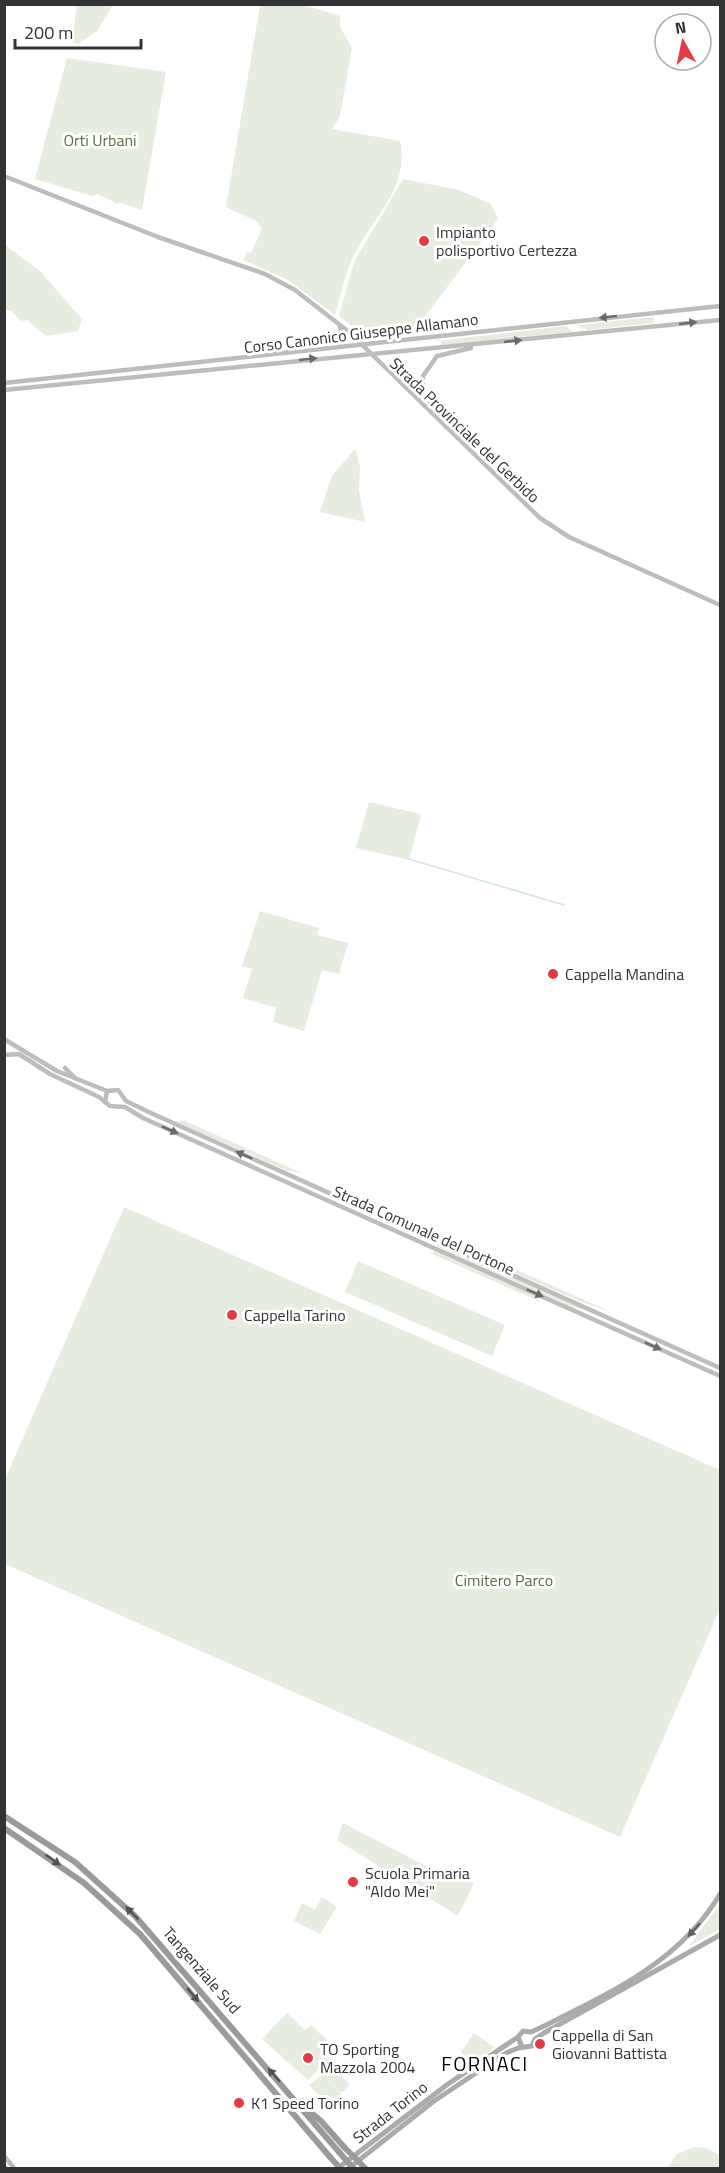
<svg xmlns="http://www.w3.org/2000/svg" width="725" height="2173" font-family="'Titillium Web',sans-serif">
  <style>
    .green { fill: #e6ecdf }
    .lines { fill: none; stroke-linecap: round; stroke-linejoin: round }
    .stream { stroke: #cfe2ee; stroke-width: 1.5 }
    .secondary { stroke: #bdbdbd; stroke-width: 4.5 }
    .primary { stroke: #ababab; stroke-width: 5 }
    .highway { stroke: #9a9a9a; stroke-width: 6 }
    .highway-bridge { stroke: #9a9a9a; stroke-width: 6 }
    .oneway { fill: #6a6a6a }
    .oneway2 { fill: #525252 }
    .oneway3 { fill: #636363 }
    .poi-dot { fill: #e63946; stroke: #fff; stroke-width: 2 }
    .labels { text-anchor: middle; stroke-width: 6; stroke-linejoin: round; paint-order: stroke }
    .park-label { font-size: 16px; fill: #56703f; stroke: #fff }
    .poi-label { font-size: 16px; fill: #333; stroke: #fff; text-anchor: start }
    .street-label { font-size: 16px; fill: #333; stroke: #fff }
    .quarter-label { font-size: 20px; letter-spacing: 1.5px; fill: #000; stroke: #fff }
  </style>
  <rect width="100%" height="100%" fill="#fff"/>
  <g class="green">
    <path d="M77,5h36l-16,26 -19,13 -6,-2z"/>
    <path d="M260,5h44l36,11v11l12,21 -12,68 -8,13 68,12c10,51 -31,78 -49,121 -7,16 -11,36 -16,53l-47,-35 -45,-20 4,-8 4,1 11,-24 -6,-8 -30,-14z"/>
    <path d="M67,58l99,14 -24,138 -23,-8 -1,2 -21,-10 -5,2 -57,-17z"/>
    <path d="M403,179l56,11 32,14 7,15 -86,115 -46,4 -27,-22 15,-54z"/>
    <path d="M5,245l35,26 42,48 -4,12 -32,5 -19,-16 -7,1 -8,-10 -7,-1z"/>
    <path d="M653,317l2,2 -2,4 -65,7 -12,-5z"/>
    <path d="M566,326l6,6 -131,13v-5l-29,4z"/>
    <path d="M355,449l5,16 -1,25 6,32 -45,-10 12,-36z"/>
    <path d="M369,802l52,12 -12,46 -53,-12z"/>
    <path d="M260,911l59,17 -2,7 31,8 -9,31 -17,-4 -18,61 -31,-9 3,-14 -33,-10 9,-29 -10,-3z"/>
    <path d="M174,1121h11l117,52 -14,-2z"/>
    <path d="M124,1207l596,263v139l-100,228 -615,-273v-85z"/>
    <path d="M440,1236l172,76 -31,-10 -142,-63z"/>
    <path d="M437,1243l153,68 -18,-4 -134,-60z"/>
    <path d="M434,1251l103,45 2,5 -107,-47z"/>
    <path d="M358,1261l147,64 -13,31 -147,-64z"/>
    <path d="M343,1823l110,57 21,3 -16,33 -121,-76z"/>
    <path d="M322,1897l15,10 -17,27 -26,-13 8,-18 13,7z"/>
    <path d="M720,1904v25l-31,17 29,-39z"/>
    <path d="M287,2013l18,17 6,-5 26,25 -29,30 -46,-41z"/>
    <path d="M474,2033l20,14 -9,9 -14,6 -10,-10z"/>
    <path d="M333,2067l17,18 -9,8 -17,-17 18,19 -13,12 -20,-22z"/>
    <path d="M694,2147l12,1 14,7v13h-53l10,-14z"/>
  </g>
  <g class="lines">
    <path class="stream" d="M409,859l155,46"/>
    <g class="secondary">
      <path d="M4,176l154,61 107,37 30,16 54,42 191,186 29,19 151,68"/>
      <path d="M339,344l4,-6 -3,-11"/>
      <path d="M4,383l716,-77"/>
      <path d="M4,390l716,-70"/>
      <path d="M445,426c-5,-21 -25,-22 -22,-50l14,-20 34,-8"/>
      <path d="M4,1039l53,32 50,20"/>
      <path d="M4,1055l15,-1 31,20 49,23 11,9 15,1 18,11 577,258"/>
      <path d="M65,1068l10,10"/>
      <path d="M105,1102l2,-11 11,-1 8,11 27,13 567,254"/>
      <path d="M4,2156l10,12"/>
      <path d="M4,2167l2,1"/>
    </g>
    <g class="primary">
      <path d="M522,2047l-4,-10 5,-6 8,1 11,-5c68,-34 138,-65 178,-133"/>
      <path d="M338,2168l110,-84 70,-47"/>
      <path d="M349,2168l85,-67 72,-48 12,-5 14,-2 3,-7 9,-6 176,-98"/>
    </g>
    <g class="highway">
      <path d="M4,1816l71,46 60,54 204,236"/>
      <path d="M4,1828l80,55 56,51 190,223"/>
      <path d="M309,2111l12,10 23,26"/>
    </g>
    <g class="highway-bridge">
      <path d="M344,2147l21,21"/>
      <path d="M339,2152l14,16"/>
      <path d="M330,2157l10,11"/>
    </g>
  </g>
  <defs><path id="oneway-solid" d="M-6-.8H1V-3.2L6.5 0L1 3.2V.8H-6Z" transform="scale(1.5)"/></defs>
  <g class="oneway">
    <use href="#oneway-solid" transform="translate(608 317) rotate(174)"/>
    <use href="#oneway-solid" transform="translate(688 323) rotate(-6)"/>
    <use href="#oneway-solid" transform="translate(513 341) rotate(-6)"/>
    <use href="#oneway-solid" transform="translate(308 359) rotate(-6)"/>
    <use href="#oneway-solid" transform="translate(170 1130) rotate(24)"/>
    <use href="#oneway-solid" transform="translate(244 1155) rotate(-156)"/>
    <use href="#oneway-solid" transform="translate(535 1293) rotate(24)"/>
    <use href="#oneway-solid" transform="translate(653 1346) rotate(24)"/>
  </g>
  <g class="oneway2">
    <use href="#oneway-solid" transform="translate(53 1860) rotate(36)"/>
    <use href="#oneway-solid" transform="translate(132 1913) rotate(-135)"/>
    <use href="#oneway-solid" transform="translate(193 1995) rotate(50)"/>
    <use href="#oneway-solid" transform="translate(274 2075) rotate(-131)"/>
  </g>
  <use class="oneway3" href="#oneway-solid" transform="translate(694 1930) rotate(132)"/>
  <g class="poi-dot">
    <circle cx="424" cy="241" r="6"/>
    <circle cx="553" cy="974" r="6"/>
    <circle cx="232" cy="1315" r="6"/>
    <circle cx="353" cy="1882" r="6"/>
    <circle cx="540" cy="2044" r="6"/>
    <circle cx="308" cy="2058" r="6"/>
    <circle cx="239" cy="2103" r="6"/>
  </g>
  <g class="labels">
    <g class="park-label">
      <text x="100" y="146">Orti Urbani</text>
      <text x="504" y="1586">Cimitero Parco</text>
    </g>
    <g class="poi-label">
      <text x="436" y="238">Impianto<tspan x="436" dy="18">polisportivo Certezza</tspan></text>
      <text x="565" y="980">Cappella Mandina</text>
      <text x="244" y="1321">Cappella Tarino</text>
      <text x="365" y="1879">Scuola Primaria<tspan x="365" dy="18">"Aldo Mei"</tspan></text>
      <text x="552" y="2041">Cappella di San<tspan x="552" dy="18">Giovanni Battista</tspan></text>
      <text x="320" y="2055">TO Sporting<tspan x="320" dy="18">Mazzola 2004</tspan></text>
      <text x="251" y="2109">K1 Speed Torino</text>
    </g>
    <g class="street-label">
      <text transform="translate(361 333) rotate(-7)" y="6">Corso Canonico Giuseppe Allamano</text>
      <text transform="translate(465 430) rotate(44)" y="6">Strada Provinciale del Gerbido</text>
      <text transform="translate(424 1230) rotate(24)" y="6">Strada Comunale del Portone</text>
      <text transform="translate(202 1970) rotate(49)" y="6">Tangenziale Sud</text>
      <text transform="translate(390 2112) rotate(-38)" y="6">Strada Torino</text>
    </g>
    <g class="quarter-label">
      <text x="485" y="2071">FORNACI</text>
    </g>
  </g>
  <rect width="725" height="2173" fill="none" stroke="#333333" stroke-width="12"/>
  <g transform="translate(683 42) rotate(351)"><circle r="28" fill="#ffffff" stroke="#adadad" stroke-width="1.5"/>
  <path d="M0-4.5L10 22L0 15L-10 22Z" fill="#e63946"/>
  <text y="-9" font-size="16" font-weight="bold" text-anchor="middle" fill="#333333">N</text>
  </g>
  <path d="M15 39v9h126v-9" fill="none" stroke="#333333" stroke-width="3"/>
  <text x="24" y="39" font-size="18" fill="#333333" stroke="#ffffff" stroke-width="4.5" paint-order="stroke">200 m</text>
</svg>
